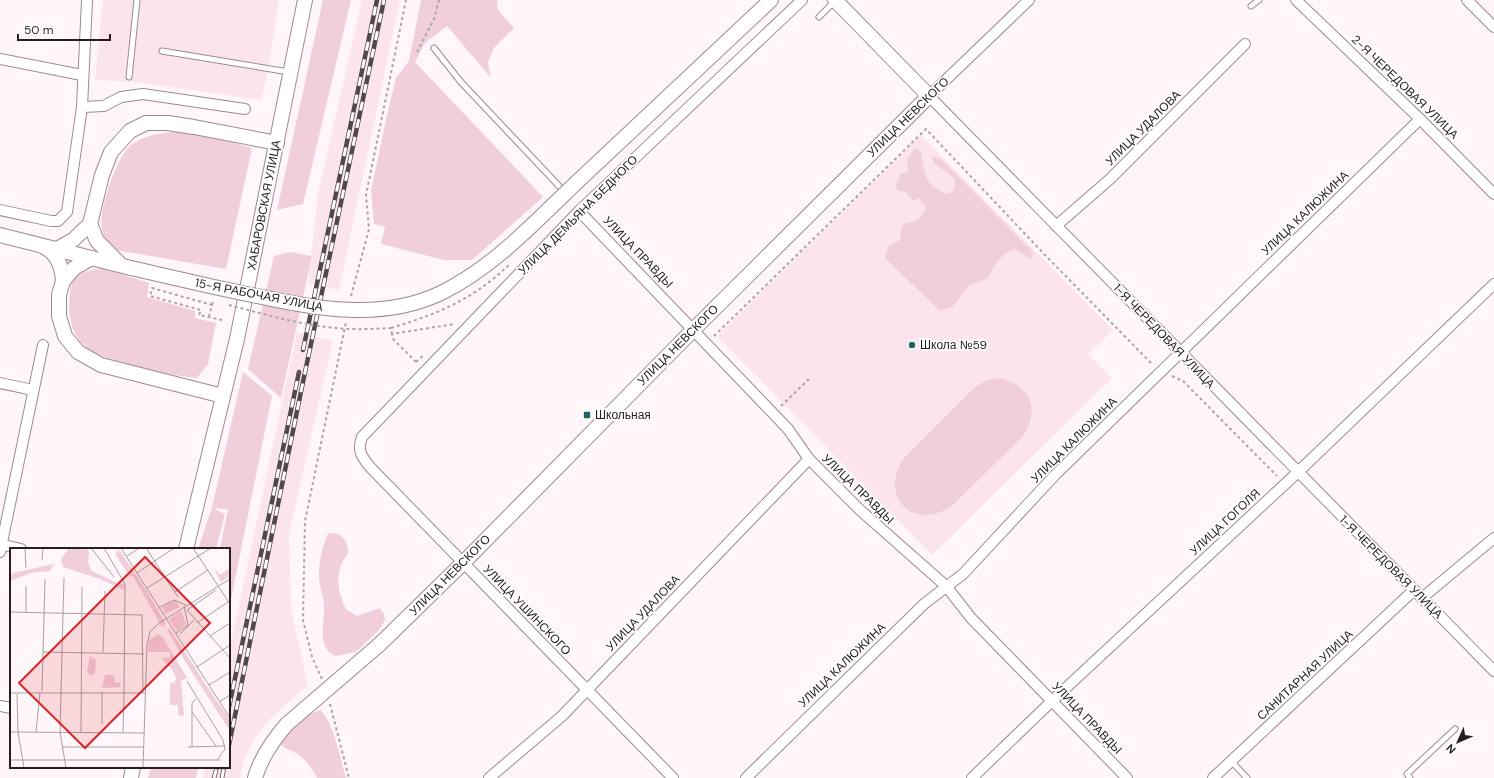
<svg xmlns="http://www.w3.org/2000/svg" width="1494" height="778" font-family="'DM Sans',sans-serif">
  <style>
    .built { fill: #fce4ed }
    .green { fill: #f1cedc }
    .lines { fill: none; stroke-linecap: round; stroke-linejoin: round }
    .service-casing { stroke: #9d8a91; stroke-width: 7 }
    .minor-casing { stroke: #9d8a91; stroke-width: 12 }
    .secondary-casing { stroke: #9d8a91; stroke-width: 16 }
    .path { stroke: #aca4a7; stroke-width: 2; stroke-dasharray: 3 3; stroke-linecap: butt }
    .service { stroke: #fff; stroke-width: 5 }
    .minor { stroke: #fff; stroke-width: 10 }
    .secondary { stroke: #fff; stroke-width: 14 }
    .rail-casing { stroke: #50484b; stroke-width: 4.5 }
    .rail { stroke: #fff; stroke-width: 3; stroke-dasharray: 9; stroke-linecap: butt }
    .secondary-bridge-casing { stroke: #9d8a91; stroke-width: 16; stroke-linecap: butt }
    .path-bridge { stroke: #aca4a7; stroke-width: 2; stroke-dasharray: 3 3; stroke-linecap: butt }
    .secondary-bridge { stroke: #fff; stroke-width: 14 }
    .poi-dot { fill: #19655f; stroke: #fff; stroke-width: 1.5 }
    .labels { text-anchor: middle; stroke-width: 3.5; stroke-linejoin: round; paint-order: stroke }
    .street-label { font-size: 12px; fill: #261e21; stroke: #fff }
    .poi-label { font-size: 12px; fill: #261e21; stroke: #fff; text-anchor: start }
    .inset-road { fill: none; stroke: #a8a0a3; stroke-width: 1 }
    .view { fill: #d62828; fill-opacity: 0.15; stroke: #d62828; stroke-width: 2 }
    .inset-edge { fill: none; stroke: #261e21; stroke-width: 2 }
  </style>
  <rect width="100%" height="100%" fill="#fff6f9"/>
  <g class="built">
    <path d="M103,0h176l-11,73 -7,27 -125,-18 -41,-2z"/>
    <path d="M362,0h38l-61,290 -31,-6 10,-90z"/>
    <path d="M921,135l192,195 -25,24 24,24 -180,177 -215,-219z"/>
    <path d="M297,332l36,9 -44,193 2,74 17,77 -35,31 -17,20 -12,24 -4,18h-37l2,-11h24v-115z"/>
  </g>
  <g class="green">
    <path d="M323,0h28l-48,204 -26,6z"/>
    <path d="M421,0h76l1,10 16,18 -20,20 -6,14 3,16 -44,-52 -22,17 -10,19 128,135 -71,63h-28l-63,-16 4,-17 -11,-3 -3,-33 14,-67 11,-46 13,-17z"/>
    <path d="M172,132l37,4 43,12 -26,121 -110,-19c-7,-6 -12,-11 -14,-20 -4,-18 13,-67 25,-81 12,-13 30,-15 45,-17z"/>
    <path d="M915,148l6,4c4,23 3,32 26,42l6,-3 2,-6 -1,-7 -20,-15 -2,-6 8,1 93,94 -2,7 -17,-10c-13,5 -21,17 -26,29l-19,8 -17,21 -12,4 -55,-53 4,-12 11,-6c3,-25 5,-12 18,-21 3,-3 6,-8 8,-11l-7,-10 -6,3 -8,-10h-7l-3,-5 6,-12 7,-3 -1,-12z"/>
    <path d="M290,252l22,4 -31,142 -33,-29 26,-113z"/>
    <path d="M103,268l46,15 -2,14 48,14v7l21,5 -8,41 -11,14c-27,-3 -100,-15 -117,-37 -11,-14 -12,-32 -10,-49 1,-19 18,-22 33,-24z"/>
    <path d="M243,372l29,24 -43,213v-60h-9l8,-40 -15,-1 12,6 -9,35h-18l14,-42z"/>
    <path d="M999,378c32,7 42,32 23,59l-70,69c-39,26 -74,-9 -48,-48l70,-70 11,-7z"/>
    <path d="M334,533c11,3 14,9 14,21 -14,16 -11,36 -2,55l11,7 23,-8 4,6 1,6 -6,10 -23,22 -20,4c-20,-7 -11,-34 -12,-50 0,-11 -6,-22 -5,-33 0,-12 4,-28 9,-39z"/>
    <path d="M320,710c14,12 20,49 26,68h-29c-5,-10 -11,-18 -21,-25 -7,-4 -10,-3 -16,-10l21,-24z"/>
    <path d="M151,767h47l-2,11h-48z"/>
  </g>
  <g class="lines">
    <defs>
      <g id="service">
        <path d="M1251,6l8,-6"/>
        <path d="M819,17l15,-15"/>
        <path d="M434,48l26,33 99,105"/>
        <path d="M162,51l127,21"/>
        <path d="M129,77l8,-77"/>
        <path d="M1231,761l16,17"/>
        <path d="M1410,778l-3,-4 48,-45"/>
      </g>
      <g id="minor">
        <path d="M1029,0l-100,96 565,575"/>
        <path d="M1296,0l124,119 74,75"/>
        <path d="M1467,0l27,27"/>
        <path d="M0,59l82,16"/>
        <path d="M82,107l22,-1 17,-9 22,-3 102,15"/>
        <path d="M0,210l51,11h7l9,-9 15,-105 5,-107"/>
        <path d="M579,211l209,218 21,30 51,51 86,76 25,32 156,160"/>
        <path d="M1056,226l54,-47 135,-135"/>
        <path d="M0,383l33,7"/>
        <path d="M0,544l21,5"/>
        <path d="M0,552l43,-207"/>
        <path d="M1422,598l72,-60"/>
        <path d="M0,706l11,2"/>
        <path d="M489,778l73,-62 247,-257"/>
        <path d="M673,778l-303,-311c-9,-11 -13,-17 -8,-30l217,-226 223,-211"/>
        <path d="M746,778l178,-174 39,-30 92,-99 365,-356"/>
        <path d="M972,778l81,-78 245,-228 196,-188"/>
        <path d="M1213,778l201,-188"/>
      </g>
      <g id="secondary">
        <path d="M577,182l194,-182"/>
        <path d="M90,224l7,17 22,22"/>
        <path d="M0,235l131,33"/>
        <path d="M44,247c13,6 18,20 19,34"/>
        <path d="M57,249l16,-9 17,-16 12,-49 9,-23 19,-21 16,-8h22l26,4 83,16"/>
        <path d="M92,258l-18,10 -11,13 -4,14v21l6,20 13,16 23,13 122,31"/>
        <path d="M186,549l51,-210 68,-339"/>
        <path d="M131,778l2,-11"/>
        <path d="M255,778c6,-21 18,-38 32,-54l93,-80 83,-81 231,-234 235,-233 -94,-96"/>
      </g>
    </defs>
    <use href="#service" class="service-casing"/>
    <use href="#minor" class="minor-casing"/>
    <use href="#secondary" class="secondary-casing"/>
    <g class="path">
      <path d="M417,52l17,-33 5,-19"/>
      <path d="M351,296l18,-67 -3,-34 40,-195"/>
      <path d="M209,317l3,-12 -60,-17 -2,8 51,14 -2,5 23,5"/>
      <path d="M714,336l212,-207 118,125 109,111"/>
      <path d="M416,362l9,-8"/>
      <path d="M416,362l-23,-23 -1,-5 62,-10"/>
      <path d="M1172,376l11,5 94,95"/>
      <path d="M781,406l28,-27"/>
      <path d="M322,679l-10,-22 -9,-37 2,-99 41,-199"/>
      <path d="M330,704l19,74"/>
    </g>
    <use href="#service" class="service"/>
    <use href="#minor" class="minor"/>
    <use href="#secondary" class="secondary"/>
    <defs>
      <g id="rail">
        <path d="M303,350l74,-350"/>
        <path d="M229,707l70,-335"/>
        <path d="M229,745l75,-368 80,-377"/>
        <path d="M214,778l3,-11"/>
        <path d="M222,778l2,-11"/>
      </g>
    </defs>
    <use href="#rail" class="rail-casing"/>
    <use href="#rail" class="rail"/>
    <defs>
      <path id="secondary-bridge" d="M131,268c40,9 80,19 121,27 63,13 128,27 189,-2 53,-26 94,-71 136,-111"/>
    </defs>
    <use href="#secondary-bridge" class="secondary-bridge-casing"/>
    <g class="path-bridge">
      <path d="M212,305l1,-4h2"/>
      <path d="M229,305c35,9 71,20 107,23 19,2 37,1 55,0l1,6"/>
      <path d="M391,328c49,-15 81,-28 119,-64"/>
    </g>
    <use href="#secondary-bridge" class="secondary-bridge"/>
  </g>
  <g class="poi-dot">
    <circle cx="912" cy="345" r="4"/>
    <rect x="583" y="411" width="8" height="8" rx="2"/>
  </g>
  <g class="labels">
    <g class="street-label">
      <text transform="translate(1405 87) rotate(44)" y="4">2-Я ЧЕРЕДОВАЯ УЛИЦА</text>
      <text transform="translate(908 117) rotate(-44)" y="4">УЛИЦА НЕВСКОГО</text>
      <text transform="translate(1143 128) rotate(-45)" y="4">УЛИЦА УДАЛОВА</text>
      <text transform="translate(264 205) rotate(-79)" y="4">ХАБАРОВСКАЯ УЛИЦА</text>
      <text transform="translate(1305 213) rotate(-44)" y="4">УЛИЦА КАЛЮЖИНА</text>
      <text transform="translate(578 215) rotate(-45)" y="4">УЛИЦА ДЕМЬЯНА БЕДНОГО</text>
      <text transform="translate(638 252) rotate(46)" y="4">УЛИЦА ПРАВДЫ</text>
      <text transform="translate(259 295) rotate(11)" y="4">15-Я РАБОЧАЯ УЛИЦА</text>
      <text transform="translate(1164 336) rotate(46)" y="4">1-Я ЧЕРЕДОВАЯ УЛИЦА</text>
      <text transform="translate(678 345) rotate(-45)" y="4">УЛИЦА НЕВСКОГО</text>
      <text transform="translate(1074 440) rotate(-45)" y="4">УЛИЦА КАЛЮЖИНА</text>
      <text transform="translate(858 489) rotate(44)" y="4">УЛИЦА ПРАВДЫ</text>
      <text transform="translate(1225 522) rotate(-43)" y="4">УЛИЦА ГОГОЛЯ</text>
      <text transform="translate(1391 567) rotate(45)" y="4">1-Я ЧЕРЕДОВАЯ УЛИЦА</text>
      <text transform="translate(450 575) rotate(-45)" y="4">УЛИЦА НЕВСКОГО</text>
      <text transform="translate(527 610) rotate(46)" y="4">УЛИЦА УШИНСКОГО</text>
      <text transform="translate(643 613) rotate(-46)" y="4">УЛИЦА УДАЛОВА</text>
      <text transform="translate(842 665) rotate(-44)" y="4">УЛИЦА КАЛЮЖИНА</text>
      <text transform="translate(1305 675) rotate(-43)" y="4">САНИТАРНАЯ УЛИЦА</text>
      <text transform="translate(1087 718) rotate(46)" y="4">УЛИЦА ПРАВДЫ</text>
    </g>
    <g class="poi-label">
      <text x="920" y="349">Школа №59</text>
      <text x="595" y="419">Школьная</text>
    </g>
  </g>
  <g transform="translate(10 548)">
    <rect width="220" height="220" fill="#fff6f9"/>
    <path d="M59,0h17l3,4 -1,11 4,8 25,12 7,1v6l-24,-11 -37,-12 -2,-8zM104,0l6,3 26,39 20,34 -4,3 -29,-51 -3,1 -15,-23 3,-2zM44,16l-4,7 -19,2 -21,8 2,-8zM220,20v8l-9,6 -6,-11 1,-1 4,5zM165,52l5,7 -15,7 -3,-7zM171,63l5,13 -9,7 -8,-12zM159,80l33,50 -3,3 3,-2 28,41v11l-44,-68 -18,-32zM148,86l5,4 24,40 -6,3 3,35 -6,-1v-10h-8v-22h4l2,-5 -4,-9 -7,-6 -3,-6 8,1v-6h-22l1,-12zM80,108l6,4 -1,13 -4,3 -4,-4zM95,127h9l1,8 4,-1 2,5 -19,1z" fill="#f1cedc"/>
    <path class="inset-road" d="M15,0l1,20M81,0l23,29M94,0l21,36 -1,109h21M111,0l109,170M136,0l32,49M183,0l37,56M117,8l12,-8M32,12l1,-12M127,25l37,-25M137,40l64,-40M206,42l-29,20 43,48M165,44l33,-22M148,60l16,-8 12,5M0,64l132,3 1,78M16,65v-27M53,65l-3,119 6,36M53,65l1,-35M187,75l31,-21M165,86l13,-9 -4,-19M170,86l14,-14M200,88l20,-13M33,104l101,2M93,104l2,-61M187,119l33,-22M177,133l36,59 2,9 -8,11M199,137l21,-13M32,143l3,-112M0,145h114l-1,39M7,146l1,38 6,36M209,154l11,-7M182,164l24,34M92,176v-32M0,184l134,1M26,184l4,-40M71,184l1,-145M53,199h81M178,199l37,-1M182,199v-44l4,-4M0,212h211M133,220l4,-123 3,-13 9,-9 71,-44"/>
    <path class="view" d="M135,9l65,66 -125,125 -66,-65z"/>
    <rect width="220" height="220" class="inset-edge"/>
  </g>
  <g transform="translate(1458 742) rotate(225)" stroke="#ffffff" stroke-width="3" paint-order="stroke">
  <path d="M0-3L7 15L0 10L-7 15Z" fill="#261e21"/>
  <text y="-6" font-size="11" font-weight="bold" text-anchor="middle" fill="#261e21">N</text>
  </g>
  <path d="M18 34v6h92v-6" fill="none" stroke="#261e21" stroke-width="2"/>
  <text x="24" y="34" font-size="12" fill="#261e21" stroke="#ffffff" stroke-width="3" paint-order="stroke">50 m</text>
</svg>
